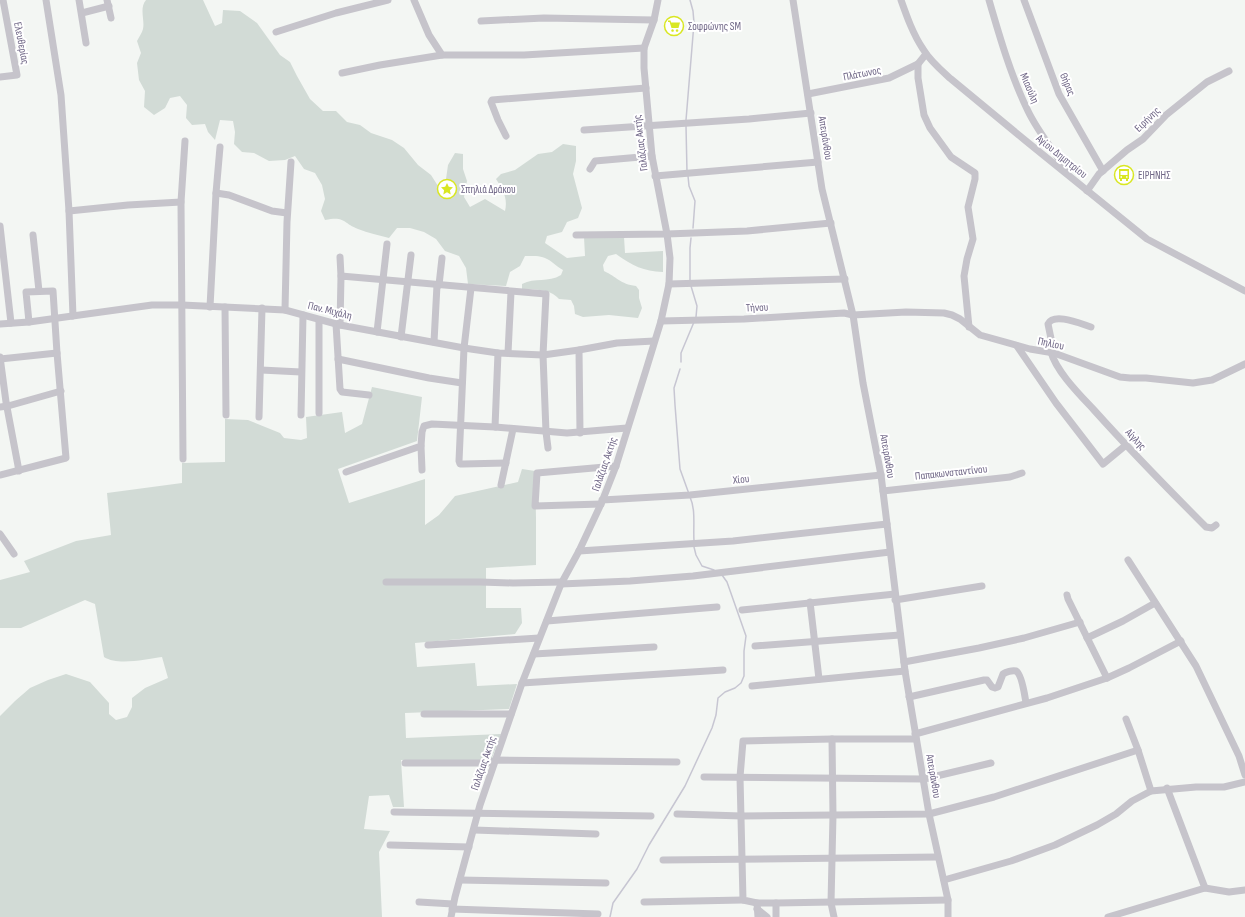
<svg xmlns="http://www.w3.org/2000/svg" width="1245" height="917" font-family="'Sofia Sans Condensed',sans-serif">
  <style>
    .green { fill: #d2dbd6 }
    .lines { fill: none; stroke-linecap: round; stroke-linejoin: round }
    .stream { stroke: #c7c6d2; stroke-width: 1.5 }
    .minor { stroke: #c6c4cb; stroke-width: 7 }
    .labels { text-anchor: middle; stroke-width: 4; stroke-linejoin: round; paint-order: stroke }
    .poi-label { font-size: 11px; fill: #6e6585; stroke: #fff; text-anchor: start }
    .street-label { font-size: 11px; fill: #6e6585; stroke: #fff }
  </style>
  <rect width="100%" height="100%" fill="#f3f6f3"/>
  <g class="green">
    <path d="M146,0h57l12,26 7,-3 1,-13 17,1 17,12 23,32 10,7 7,14 13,23 13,12h13l11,11 13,3 11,8 21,7 12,8 14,17 13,10 7,11 8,-7 2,-14 7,-12 8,1v15l4,12 -3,16 6,10 15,-8 20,12c3,-13 -2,-21 -9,-32l5,-5 14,-4 23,-16 14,-2 11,-8 13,2v15l-3,13 9,34 -4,10 -11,4 -5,10 -15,4 -2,7 22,15 18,-2 -1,-19h40l1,16 38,-2v21c-20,-1 -30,-6 -47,-18l-8,2 -5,9 1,6c13,6 16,13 32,15l3,4v8l3,10 -4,10 -29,-3 -26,2 -8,-3 -1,-8 -3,-6 -12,-1c-10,-11 -23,-9 -37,-10v-5c13,-7 26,-1 39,-9l2,-5c-6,-3 -9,-7 -14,-10 -7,-5 -17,-4 -24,-4l-5,10 -10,6 -4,14 -38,-2 -2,-16 -7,-12 -14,-5 -9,-12 -12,-7 -14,-4h-13l-8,10c-10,-3 -21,-5 -31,-9 -16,-6 -12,-13 -33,-9l-4,-9 4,-12 -3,-14 -7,-12 -11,-4 -9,-13 -10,4 -16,1 -15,-8 -12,-1 -8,-8 1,-12 -2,-11 -13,-1 -5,20 -7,-8 -3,-8 -13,1 -6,-7 1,-13 -7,-9 -10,2 -5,10 -11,7 -10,-8 1,-16 -6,-11 -2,-17 4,-10 -4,-12c2,-4 5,-8 6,-12 2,-9 -4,-21 3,-29z"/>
    <path d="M372,387l50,10 -5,44 -79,28 11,34 76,-24v46l14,-10 16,-19 63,-14 4,-13 13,2 1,47v47l-50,3v40h35l1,15 -7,11 -100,9 2,24 58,-4 2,23 40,-2 -8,25 -104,4 1,25 95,-4 -9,24 -6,2h-85l3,47h-11l-4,-12 -20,1 -5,33 26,2 -11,21 3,65h-382v-201l15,-15 15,-13 18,-8 18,-6 24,8 19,21v11l7,6 11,-3 5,-10v-9l13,-10 23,-10 -6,-21c-16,2 -44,9 -58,0l-9,-53 -10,-4 -64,28h-21v-48l30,-8 -6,-11 52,-20 35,-6 -4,-42 75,-10v-20l43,-1v-43l23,1 32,13 4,5 17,2 6,-2 -1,-21 36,-5 3,21 17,-9z"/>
  </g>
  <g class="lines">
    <g class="stream">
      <path d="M686,120l8,-97 -1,-12 -3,-11"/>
      <path d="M686,126l1,46"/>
      <path d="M688,176l1,10 6,15 -2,27"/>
      <path d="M690,280v-32l1,-10"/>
      <path d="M691,286l6,20 -1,11"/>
      <path d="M681,362v-9l13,-31"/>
      <path d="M680,369l-6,19 1,17 5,64 9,25"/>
      <path d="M690,497c6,13 3,30 4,44"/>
      <path d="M694,547l2,8 6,11 12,4"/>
      <path d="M610,917l3,-14 24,-34 12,-24 36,-59 27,-58 4,-13 2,-17 7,-6 10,-4 6,-5 3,-7v-25l2,-15 -19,-54 -5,-7"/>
    </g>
    <g class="minor">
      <path d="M46,0l15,95 8,116 4,105"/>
      <path d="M79,0l7,43"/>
      <path d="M107,0l4,18"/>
      <path d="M414,0l15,35 13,20h82l120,-7"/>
      <path d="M793,0l29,189 31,126 10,68 18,92 24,196 24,143 19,86v17"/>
      <path d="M901,0c6,17 12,34 22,49 7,12 18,21 28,30l75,62 121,98 98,52"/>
      <path d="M989,0c11,38 22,76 39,111 10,21 26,40 39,60"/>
      <path d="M1024,0l35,94 44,77"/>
      <path d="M82,13l27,-7"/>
      <path d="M481,21l63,-3 110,2"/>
      <path d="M276,32l60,-19 52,-13"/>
      <path d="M926,54l-8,10v14l6,37 6,13 21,29 24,16v6l-7,28 5,32 -6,20 -3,17 5,51"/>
      <path d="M342,73l38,-8 62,-10"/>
      <path d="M0,77l17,-2 -14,-75"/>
      <path d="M808,94l81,-16 29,-14"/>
      <path d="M584,130l165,-11 62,-6"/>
      <path d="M506,136l-8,-16 -7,-18 1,-2 154,-12"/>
      <path d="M590,169l5,-8 57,-5"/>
      <path d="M655,176l163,-14"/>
      <path d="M1087,191l12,-17 28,-24 16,-11 23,-24 41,-33 22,-11"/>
      <path d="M216,193l13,2 43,16 15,2"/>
      <path d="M69,211l59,-6 53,-3"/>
      <path d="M0,226l11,97"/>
      <path d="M33,235l6,56"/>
      <path d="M576,235l91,-1 80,-3 84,-8"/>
      <path d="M340,257l1,19"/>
      <path d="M669,284l176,-5"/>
      <path d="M439,285l3,-27"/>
      <path d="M471,288l-7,60 -5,113 1,3h3l43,-1"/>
      <path d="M210,307l6,-114 4,-46"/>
      <path d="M225,307l1,108"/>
      <path d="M285,310l2,-88 4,-60"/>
      <path d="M319,320v93"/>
      <path d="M661,321l83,-2 100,-6 9,2 53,-3 38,1 8,2 8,4 20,16 50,14 24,4 66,24 10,1h16l47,5 19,-3 33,-16"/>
      <path d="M0,324l29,-2 123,-17h30l103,5 55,15 124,23 34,5 45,2 36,-5 38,-7 37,-2"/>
      <path d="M336,324l4,65 2,3 27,3"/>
      <path d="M340,325l1,-49 205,18 -3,61 3,77 2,16"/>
      <path d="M377,332l10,-88"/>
      <path d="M401,337l10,-82"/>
      <path d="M434,342l3,-57"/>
      <path d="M1017,346l39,57 47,61 23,-19"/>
      <path d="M579,350l1,83"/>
      <path d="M1051,352c5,19 29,43 43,58 36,40 74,79 112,117l6,1 4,-3"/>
      <path d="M508,353l3,-61"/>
      <path d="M1054,353l-6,-29c6,-12 33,0 43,3"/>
      <path d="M0,357l6,45 13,69"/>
      <path d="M0,359l57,-6"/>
      <path d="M338,359l91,19 33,5"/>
      <path d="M261,370l40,2"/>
      <path d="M0,407l8,-1 53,-15"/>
      <path d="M301,415l2,-100"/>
      <path d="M259,417l3,-109"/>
      <path d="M495,427l3,-74"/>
      <path d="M421,446l1,24"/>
      <path d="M183,459l-2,-257 4,-61"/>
      <path d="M346,472l75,-26 1,-14 2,-6 8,-2 63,3 72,6 60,-5"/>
      <path d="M0,475l66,-17 -9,-105 -4,-62 -27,1 3,30"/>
      <path d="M501,485l12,-56"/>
      <path d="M883,491l127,-14 12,-4"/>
      <path d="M602,500l88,-5 191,-20"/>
      <path d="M601,504l-66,2 2,-33 79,-7"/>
      <path d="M0,534l14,20"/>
      <path d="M579,551l154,-10 154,-17"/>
      <path d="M1128,560l68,106 43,90 6,19"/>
      <path d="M386,582h94l33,1 49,-1"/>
      <path d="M561,584l69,-3 63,-5 197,-24"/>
      <path d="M1067,595l1,4 39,79"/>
      <path d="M895,600l87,-14"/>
      <path d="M810,602l9,77"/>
      <path d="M742,610l153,-16"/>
      <path d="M547,621l170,-14"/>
      <path d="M1087,638l36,-17 32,-18"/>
      <path d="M428,645l111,-7"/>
      <path d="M755,646l145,-11"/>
      <path d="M534,654l120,-7"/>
      <path d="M904,662l75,-14 45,-10 56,-16"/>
      <path d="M522,683l201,-13"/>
      <path d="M752,686l153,-15"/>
      <path d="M909,697l75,-17h3l5,7 3,1 3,-1 5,-13c3,-2 9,-4 13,-3 6,3 9,26 10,32"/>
      <path d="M424,714h87"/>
      <path d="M1126,719l12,31 13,41"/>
      <path d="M915,734l132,-36 60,-20 22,-10 52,-27"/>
      <path d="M832,739l1,76 -2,88 3,14"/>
      <path d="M916,739h-84l-89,2 -3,36 3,123 14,3h19l172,-3"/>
      <path d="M405,763h83l8,-3 181,2"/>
      <path d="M704,777l220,2 67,-16"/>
      <path d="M1167,788l38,100"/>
      <path d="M394,812l257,4"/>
      <path d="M677,814l65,2 187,-2 65,-17 144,-47"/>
      <path d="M474,830l122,4"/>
      <path d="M390,845l79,2"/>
      <path d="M663,860l275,-3"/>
      <path d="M460,880l146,3"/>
      <path d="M944,880l67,-19 44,-16 42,-20 19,-11 16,-13 19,-10 45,-4h28l21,-5"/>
      <path d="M419,902l34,2"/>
      <path d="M644,902l99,-2"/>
      <path d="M757,903l1,14"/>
      <path d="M452,909l146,5"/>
      <path d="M757,909l10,8"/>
      <path d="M451,917l4,-20 25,-92 42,-122 39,-99 18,-33 22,-47 15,-38 30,-96 15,-49 8,-37 1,-26 -3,-24 -15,-78 -8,-88v-20l10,-28 4,-20"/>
      <path d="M776,917v-14"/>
      <path d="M1108,917l97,-29 24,4 16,-2"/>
    </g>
  </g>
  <defs>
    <symbol id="supermarket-ring" viewBox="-11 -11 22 22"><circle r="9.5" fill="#fff" stroke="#d9e722" stroke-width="1.5"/><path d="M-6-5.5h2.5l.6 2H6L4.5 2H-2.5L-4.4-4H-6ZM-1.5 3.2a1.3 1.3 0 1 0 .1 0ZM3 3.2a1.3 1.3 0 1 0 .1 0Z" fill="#d9e722"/></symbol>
    <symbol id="bus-ring" viewBox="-11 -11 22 22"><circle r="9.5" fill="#fff" stroke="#d9e722" stroke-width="1.5"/><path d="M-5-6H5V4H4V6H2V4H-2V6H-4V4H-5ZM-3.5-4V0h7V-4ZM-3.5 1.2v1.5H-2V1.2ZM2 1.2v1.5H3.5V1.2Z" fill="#d9e722"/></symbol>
    <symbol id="sight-ring" viewBox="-11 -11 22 22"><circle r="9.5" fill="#fff" stroke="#d9e722" stroke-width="1.5"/><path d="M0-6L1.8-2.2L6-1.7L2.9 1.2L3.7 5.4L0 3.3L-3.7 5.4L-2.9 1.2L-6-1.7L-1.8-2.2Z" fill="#d9e722"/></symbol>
  </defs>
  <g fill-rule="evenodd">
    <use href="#supermarket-ring" x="663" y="15" width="22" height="22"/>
    <use href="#bus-ring" x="1113" y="164" width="22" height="22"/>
    <use href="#sight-ring" x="436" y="178" width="22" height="22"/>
  </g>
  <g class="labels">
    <g class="poi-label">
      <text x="688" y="30">Σοφρώνης SM</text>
      <text x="1138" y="179">ΕΙΡΗΝΗΣ</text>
      <text x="461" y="193">Σπηλιά Δράκου</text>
    </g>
    <g class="street-label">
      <text transform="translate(22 43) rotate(79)" y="4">Ελευθερίας</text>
      <text transform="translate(862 73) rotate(-11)" y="4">Πλάτωνος</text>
      <text transform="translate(1068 84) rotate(67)" y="4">Θήρας</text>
      <text transform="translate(1030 88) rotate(67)" y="4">Μιαούλη</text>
      <text transform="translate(1147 119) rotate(-44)" y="4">Ειρήνης</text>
      <text transform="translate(826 138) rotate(81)" y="4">Απειράνθου</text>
      <text transform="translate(640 143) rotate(-97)" y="4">Γαλάζιας Ακτής</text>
      <text transform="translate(1062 156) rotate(39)" y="4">Αγίου Δημητρίου</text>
      <text transform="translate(757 307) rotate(-3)" y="4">Τήνου</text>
      <text transform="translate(330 310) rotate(14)" y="4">Παν. Μιχάλη</text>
      <text transform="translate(1051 343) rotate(12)" y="4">Πηλίου</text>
      <text transform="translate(1136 439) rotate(47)" y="4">Αίγλης</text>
      <text transform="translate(888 456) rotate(80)" y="4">Απειράνθου</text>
      <text transform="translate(604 464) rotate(-71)" y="4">Γαλάζιας Ακτής</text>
      <text transform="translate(951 472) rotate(-6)" y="4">Παπακωνσταντίνου</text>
      <text transform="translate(741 479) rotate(-6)" y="4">Χίου</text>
      <text transform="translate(483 763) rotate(-71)" y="4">Γαλάζιας Ακτής</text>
      <text transform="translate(934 776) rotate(80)" y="4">Απειράνθου</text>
    </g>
  </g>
</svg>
